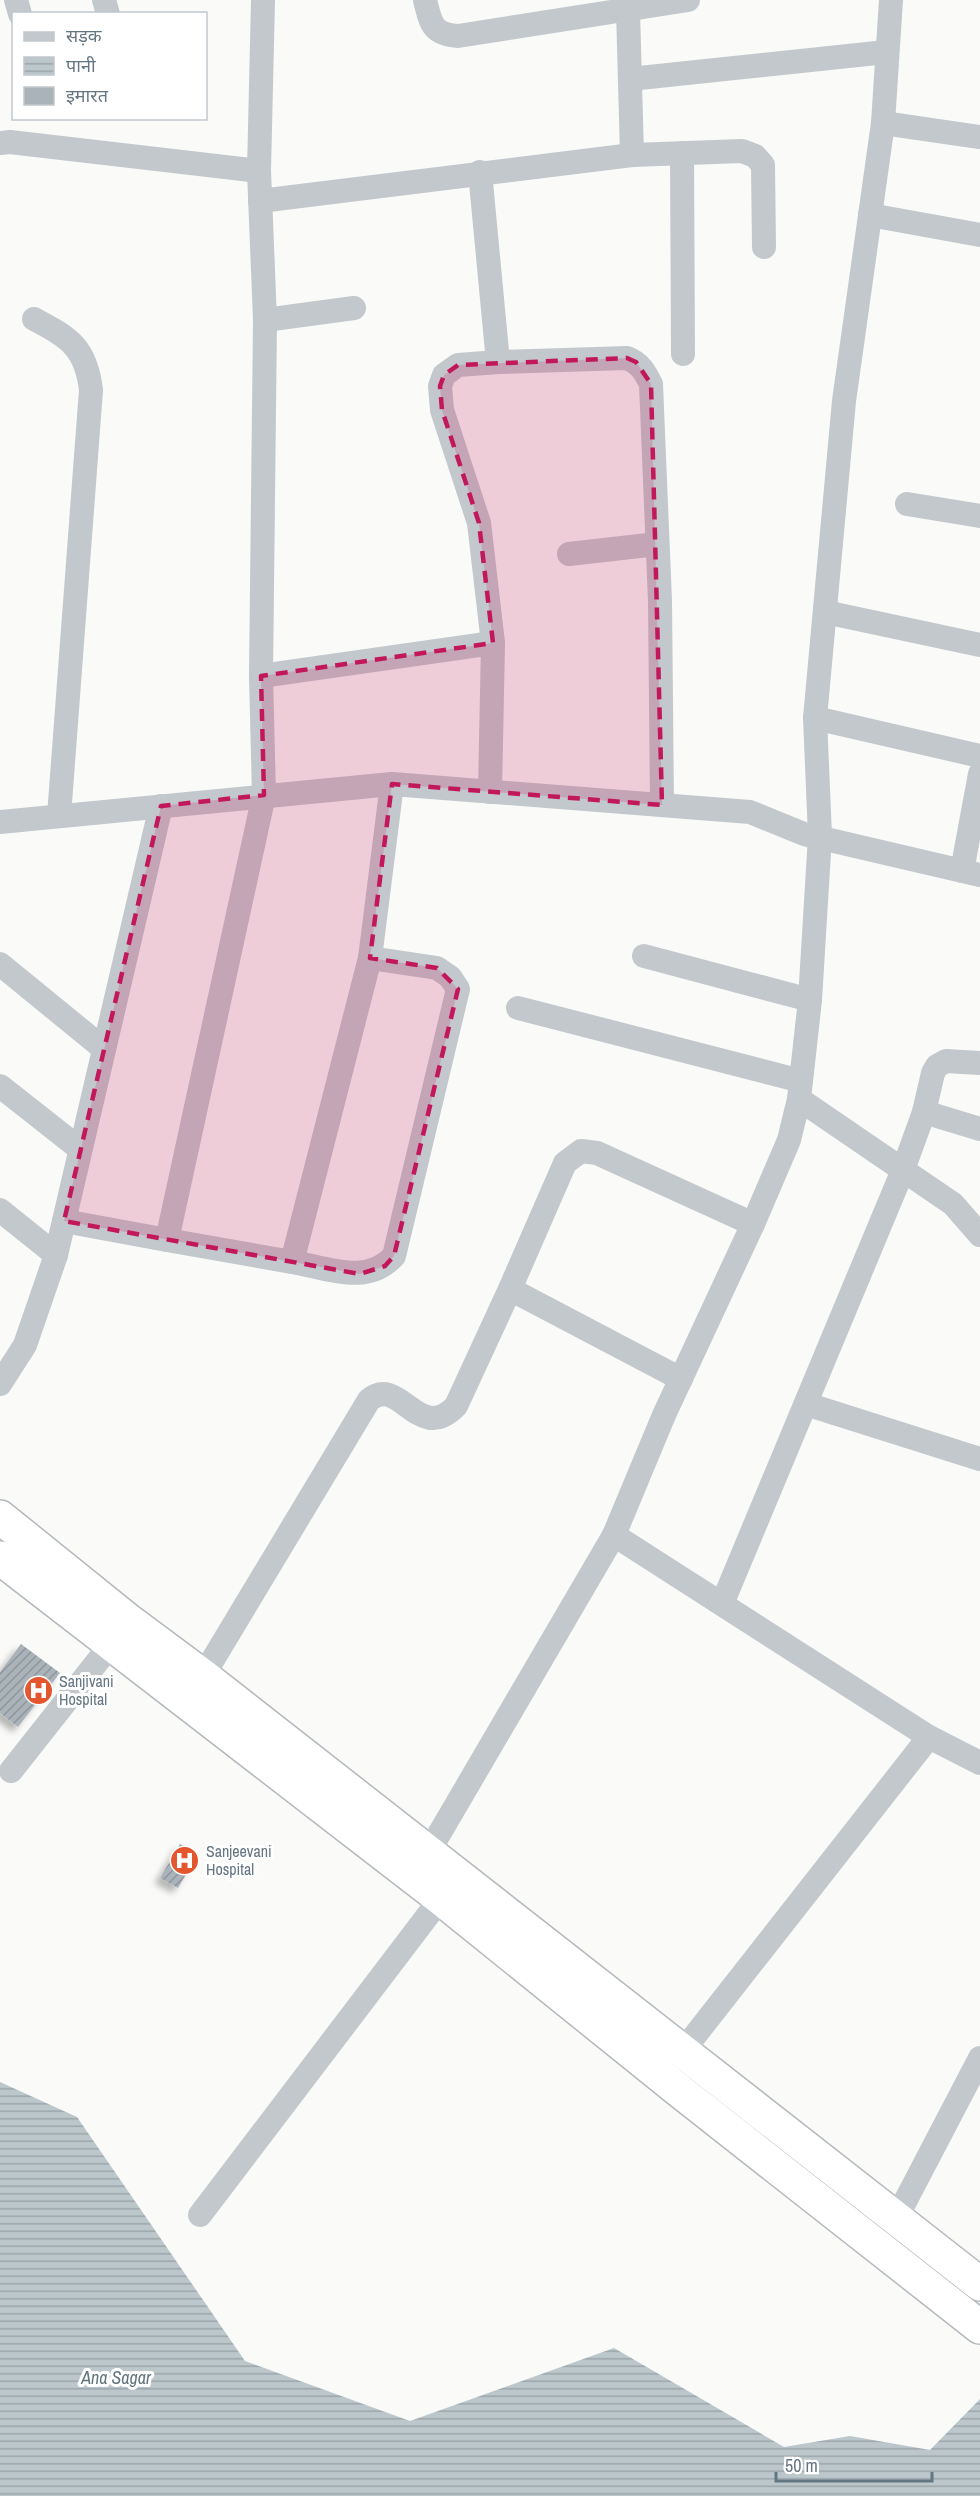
<svg xmlns="http://www.w3.org/2000/svg" width="980" height="2496" font-family="'Archivo Narrow','Noto Sans Devanagari',sans-serif">
  <style>
    .water { fill: url(#water-rules) }
    .building { fill: url(#building-hatch); filter: url(#shadow) }
    .lines { fill: none; stroke-linecap: round; stroke-linejoin: round }
    .highway-casing { stroke: #b4b9bd; stroke-width: 36 }
    .minor { stroke: #c3c8cc; stroke-width: 24 }
    .highway { stroke: #fff; stroke-width: 33 }
    .marked { fill: #c2185b; fill-opacity: 0.2; stroke: #c2185b; stroke-width: 4.5; stroke-dasharray: 12 8; stroke-linejoin: round }
    .labels { text-anchor: middle; stroke-width: 6; stroke-linejoin: round; paint-order: stroke }
    .poi-label { font-size: 16px; fill: #657683; stroke: #fff; text-anchor: start }
    .water-label { font-size: 18px; font-style: italic; fill: #60757c; stroke: #fff }
  </style>
  <defs>
    <pattern id="water-rules" width="6" height="5" patternUnits="userSpaceOnUse" patternTransform="scale(1.5)"><rect width="6" height="5" fill="#bbc7cb"/><path d="M0 2.5h6" fill="none" stroke="#9ca6aa"/></pattern>
    <pattern id="building-hatch" width="6" height="6" patternUnits="userSpaceOnUse" patternTransform="scale(1.5)"><rect width="6" height="6" fill="#aab3b9"/><path d="M-1 1l2-2M0 6l6-6M5 7l2-2" fill="none" stroke="#8e969c"/></pattern>
    <filter id="shadow"><feDropShadow dx="-5.5" dy="5.5" stdDeviation="3" flood-color="#0004"/></filter>
  </defs>
  <rect width="100%" height="100%" fill="#fafaf8"/>
  <path class="water" d="M0,2082l77,35 168,244 165,60 204,-73 170,99 66,-11 80,14 50,-51v97h-980z"/>
  <g class="building">
    <path d="M21,1644l39,29 -42,54 -18,-14v-41z"/>
    <path d="M180,1844l18,10 -20,34 -18,-10z"/>
  </g>
  <g class="lines">
    <defs>
      <g id="highway">
        <path d="M0,1517l129,104 74,55 777,608"/>
        <path d="M0,1558l439,339 242,195 299,235"/>
      </g>
    </defs>
    <use href="#highway" class="highway-casing"/>
    <g class="minor">
      <path d="M16,0l4,14"/>
      <path d="M104,0l4,14"/>
      <path d="M425,0c6,24 7,34 33,36l230,-36"/>
      <path d="M628,10l4,145"/>
      <path d="M630,79l256,-27"/>
      <path d="M883,123l97,14"/>
      <path d="M0,143l10,-1 249,29"/>
      <path d="M682,153l1,201"/>
      <path d="M480,172l18,190"/>
      <path d="M260,201l372,-46 110,-4 13,5 8,9 1,82"/>
      <path d="M870,215l110,20"/>
      <path d="M34,319c36,19 52,29 57,71l-32,426"/>
      <path d="M265,320l89,-12"/>
      <path d="M907,504l73,12"/>
      <path d="M569,554l88,-10"/>
      <path d="M825,612l155,33"/>
      <path d="M261,676l232,-33"/>
      <path d="M815,718l165,38"/>
      <path d="M490,792l3,-149 -14,-120 -37,-113 -2,-24 4,-11 14,-10 40,-3 129,-4c13,5 18,14 24,26l9,217 2,204"/>
      <path d="M0,822l392,-38 358,28 54,22 176,41"/>
      <path d="M962,871l18,-97"/>
      <path d="M644,956l166,44"/>
      <path d="M0,964l104,85"/>
      <path d="M518,1008l283,73"/>
      <path d="M980,1063l-34,-2 -9,5 -4,7 -9,39 -21,58 50,34 27,31"/>
      <path d="M0,1086l80,63"/>
      <path d="M924,1112l56,17"/>
      <path d="M0,1210l56,45 105,-449"/>
      <path d="M64,1221l103,19 97,-445 -3,-119 4,-356 -6,-149 4,-171"/>
      <path d="M167,1240l125,22 78,-304 22,-174"/>
      <path d="M292,1262c36,6 75,24 102,-6l64,-267 -8,-12 -13,-9 -67,-10"/>
      <path d="M510,1289l55,-126 16,-12 16,2 156,71"/>
      <path d="M0,1384l25,-39 31,-90"/>
      <path d="M806,1404l174,55"/>
      <path d="M614,1535l315,202"/>
      <path d="M722,1604l181,-434 -104,-71"/>
      <path d="M203,1676l166,-276c31,-26 49,45 87,6l54,-117 171,90"/>
      <path d="M11,1771l109,-138"/>
      <path d="M421,1865l193,-330 50,-120 89,-191 36,-84 10,-41 11,-99 10,-164 -5,-118 29,-317 39,-278 8,-123"/>
      <path d="M682,2052l247,-315 51,26"/>
      <path d="M200,2215l251,-330"/>
      <path d="M897,2217l83,-159"/>
    </g>
    <use href="#highway" class="highway"/>
  </g>
  <path class="marked" d="M627,358l9,4 15,22 11,421 -270,-21 -22,174 67,10 21,21 -64,267 -9,10 -25,8 -296,-53 97,-415 103,-11 -3,-119 232,-33 -14,-120 -37,-113 -2,-24 4,-11 14,-10z"/>
  <defs>
    <symbol id="hospital-disc" viewBox="-11 -11 22 22"><circle r="9.5" fill="#e4572e" stroke="#fff"/><path d="M-5-5h3v3.5h4V-5h3V5h-3V1.5h-4V5h-3Z" fill="#fff"/></symbol>
  </defs>
  <g fill-rule="evenodd">
    <use href="#hospital-disc" x="22" y="1674" width="33" height="33"/>
    <use href="#hospital-disc" x="168" y="1844" width="33" height="33"/>
  </g>
  <g class="labels">
    <g class="poi-label">
      <text x="59" y="1687">Sanjivani<tspan x="59" dy="18">Hospital</tspan></text>
      <text x="206" y="1857">Sanjeevani<tspan x="206" dy="18">Hospital</tspan></text>
    </g>
    <g class="water-label">
      <text x="116" y="2384">Ana Sagar</text>
    </g>
  </g>
  <rect x="12" y="12" width="195" height="108" fill="#ffffff" stroke="#c1c8cd" stroke-width="1.5"/>
  <rect x="24" y="32" width="30" height="9" fill="#c3c8cc" stroke="#c1c8cd" stroke-width="1.5"/>
  <text x="66" y="42" font-size="18" fill="#657683">सड़क</text>
  <rect x="24" y="57" width="30" height="18" fill="url(#water-rules)" stroke="#c1c8cd" stroke-width="1.5"/>
  <text x="66" y="72" font-size="18" fill="#657683">पानी</text>
  <rect x="24" y="87" width="30" height="18" fill="#aab3b9" stroke="#c1c8cd" stroke-width="1.5"/>
  <text x="66" y="102" font-size="18" fill="#657683">इमारत</text>
  <path d="M776 2472v9h156v-9" fill="none" stroke="#657683" stroke-width="3"/>
  <text x="785" y="2472" font-size="18" fill="#657683" stroke="#ffffff" stroke-width="4.5" paint-order="stroke">50 m</text>
</svg>
